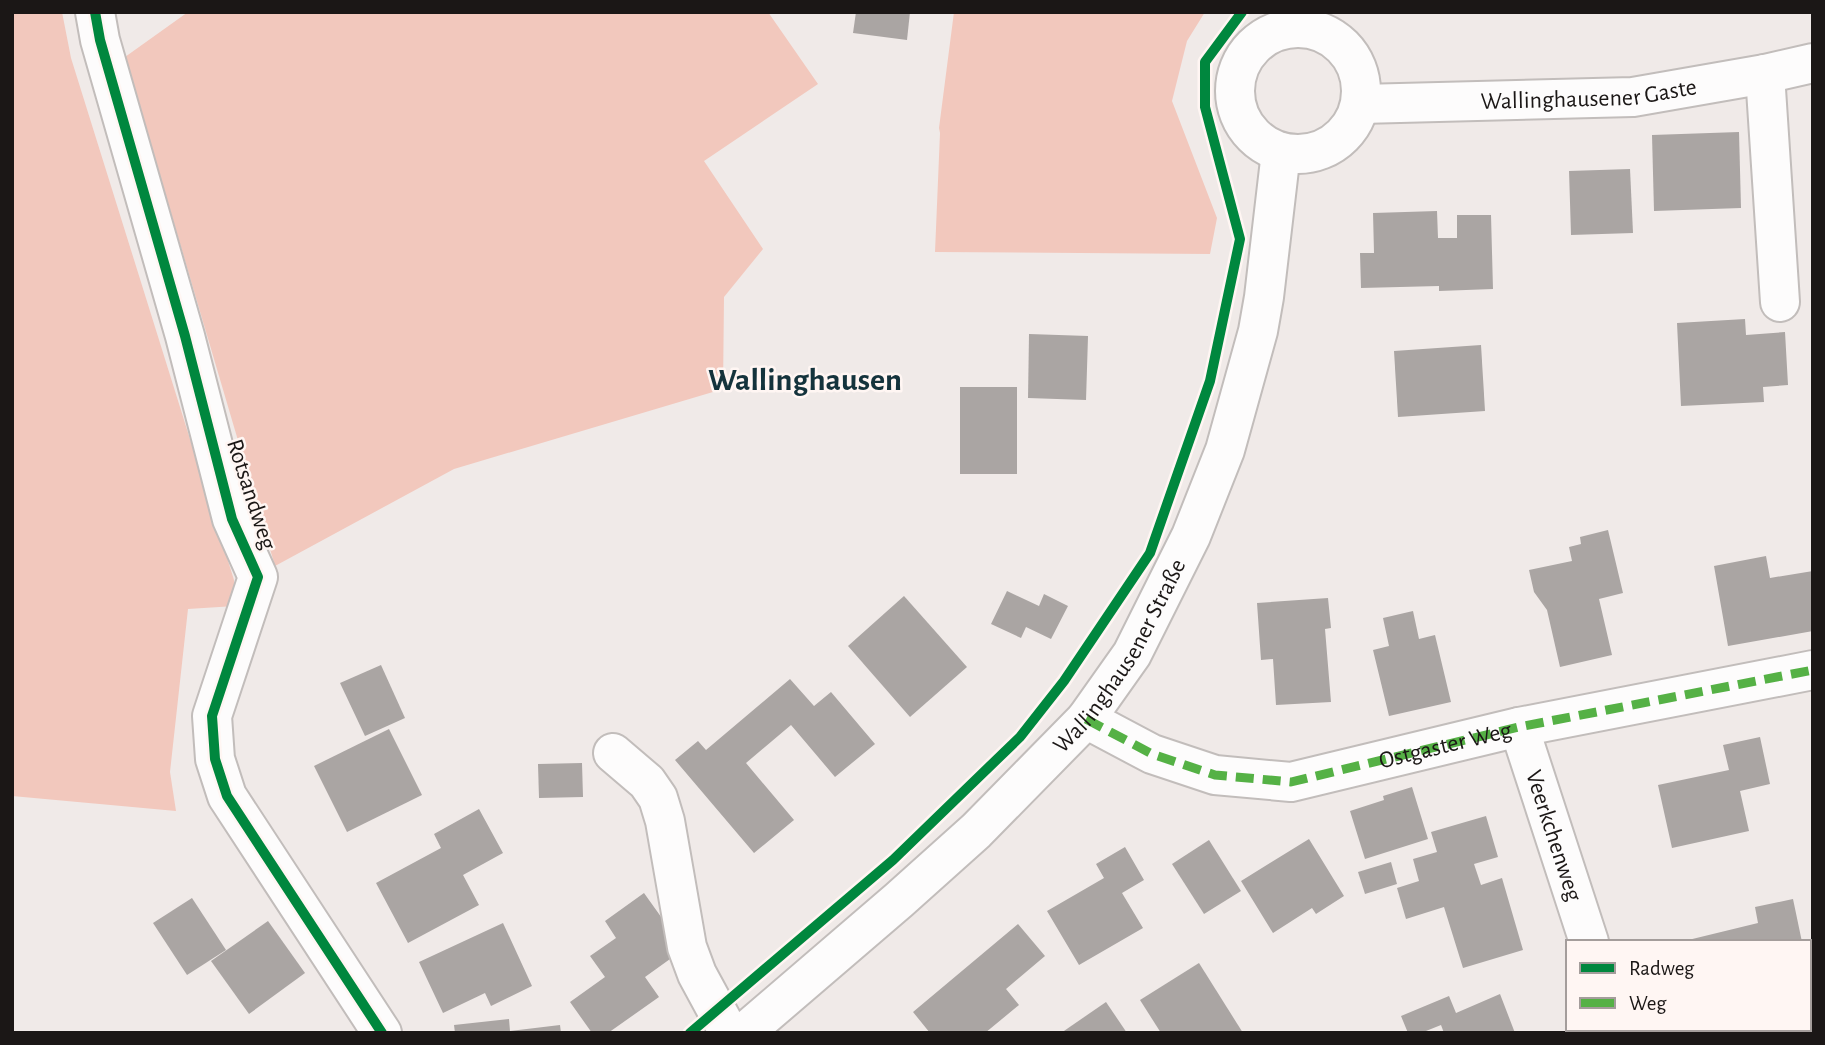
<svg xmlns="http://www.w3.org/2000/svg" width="1825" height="1045" viewBox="0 0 1825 1045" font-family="'Alegreya Sans',sans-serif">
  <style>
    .green { fill: #f2c8bd }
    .building { fill: #aaa5a3 }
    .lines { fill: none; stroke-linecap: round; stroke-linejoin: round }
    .minor-casing { stroke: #c2bdbb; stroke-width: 42 }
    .minor { stroke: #fdfcfc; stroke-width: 38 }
    .quiet { stroke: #55b145; stroke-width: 9; stroke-dasharray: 18 9; stroke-linecap: butt }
    .cycleway-casing { stroke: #fff6f3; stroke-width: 15 }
    .cycleway { stroke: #00873e; stroke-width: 10 }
    .labels { text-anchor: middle; stroke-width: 5; stroke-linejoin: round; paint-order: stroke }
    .street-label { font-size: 24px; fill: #1b1716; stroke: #fff6f3 }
    .district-label { font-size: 32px; font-weight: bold; fill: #14333c; stroke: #fff6f3 }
  </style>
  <rect width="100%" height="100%" fill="#f0eae8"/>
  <g class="green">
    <path d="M12 12H62L71 58 234 580 235 606 188 609 170 772 176 811 12 796Z"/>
    <path d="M188 12H768L818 84 704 161 763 249 724 297 723 389 454 469 275 566 125 57Z"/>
    <path d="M954 12H1205L1187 41 1172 101 1217 218 1210 254 935 252 940 133 939 128Z"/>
  </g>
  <g class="building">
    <path d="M856 12H910L907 40 853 33Z"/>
    <path d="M1739 132 1741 208 1654 211 1652 135Z"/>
    <path d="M1630 169 1633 233 1571 235 1569 171Z"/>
    <path d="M1437 211 1438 238H1457V215H1491L1493 289 1439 291V286L1361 288 1360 253H1374L1373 213Z"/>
    <path d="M1745 319 1746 335 1785 332 1788 385 1763 387 1764 402 1681 406 1677 323Z"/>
    <path d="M1029 334 1088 336 1086 400 1028 398Z"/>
    <path d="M1481 345 1485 411 1398 417 1394 351Z"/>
    <rect x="960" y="387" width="57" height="87"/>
    <path d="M1608 530 1623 593 1599 599 1612 655 1560 667 1547 610 1534 592 1529 570 1572 561 1569 547 1581 544 1580 537Z"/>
    <path d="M1766 556 1770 578 1813 571V631L1728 646 1714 566Z"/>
    <path d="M1007 591 1039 606 1044 594 1068 606 1051 639 1026 627 1021 638 991 624Z"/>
    <path d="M904 596 967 667 910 717 848 646Z"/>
    <path d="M1328 598 1331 628 1325 629 1331 702 1276 705 1273 659 1261 660 1257 603Z"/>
    <path d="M1413 611 1419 639 1435 635 1451 702 1389 716 1373 650 1389 646 1383 618Z"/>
    <path d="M381 665 405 718 365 736 340 683Z"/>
    <path d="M790 679 814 706 831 692 875 744 835 777 791 725 746 763 794 820 754 853 675 760 698 741 706 750Z"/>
    <path d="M389 729 422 795 347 832 314 766Z"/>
    <path d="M1760 737 1770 784 1740 791 1749 831 1672 848 1658 785 1729 770 1723 745Z"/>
    <path d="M582 763 583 797 539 798 538 764Z"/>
    <path d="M1412 787 1428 839 1365 859 1350 811 1384 800 1383 796Z"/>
    <path d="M479 809 503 853 463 875 479 905 408 943 376 883 441 848 434 834Z"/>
    <path d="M1486 816 1498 857 1474 864 1481 885 1502 878 1523 950 1463 968 1444 907 1406 919 1397 888 1419 881 1413 859 1437 852 1431 832Z"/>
    <path d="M1309 839 1344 896 1316 914 1312 908 1273 933 1241 881Z"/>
    <path d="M1209 840 1241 891 1204 914 1172 864Z"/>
    <path d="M1125 847 1144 880 1122 893 1143 928 1079 965 1047 911 1104 878 1096 864Z"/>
    <path d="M1391 862 1397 884 1365 894 1358 872Z"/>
    <path d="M644 893 684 949 645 977 659 997 608 1033H592L570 1002 605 977 590 956 616 938 605 921Z"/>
    <path d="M192 898 226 950 187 975 153 923Z"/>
    <path d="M1793 899 1802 942H1680L1758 923 1755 907Z"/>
    <path d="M268 921 305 973 249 1014 211 961Z"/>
    <path d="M503 923 532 986 491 1006 485 993 443 1013 419 962Z"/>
    <path d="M1018 924 1045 956 1006 989 1019 1005 985 1033H930L913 1012Z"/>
    <path d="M1199 963 1243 1033H1161L1140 1000Z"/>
    <path d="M1500 994 1515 1033H1444L1441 1025 1421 1033H1408L1401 1016 1449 996 1456 1013Z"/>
    <path d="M1106 1002 1127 1033H1061Z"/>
    <path d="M509 1019 510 1031 560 1025 561 1033H455L454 1025Z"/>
    <path d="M1739 1029H1808V1033H1728Z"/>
  </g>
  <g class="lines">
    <g class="minor-casing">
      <g id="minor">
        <path d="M95 12 100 40 185 336 232 519 258 577 212 716 215 759 227 796 382 1033"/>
        <circle cx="1298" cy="91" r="63"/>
        <path d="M1765 74 1780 302"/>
        <path id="s1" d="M1361 104 1633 97 1765 74 1813 63"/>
        <path id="s2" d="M1086 719 1152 754 1215 775 1291 782 1519 727 1813 670"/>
        <path id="s3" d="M1519 727 1589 942"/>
        <path d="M613 753 647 782 658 798 665 821 687 947 697 974 729 1033"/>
        <path d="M1618 1029 1619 1033"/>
        <path id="s4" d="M744 1033 899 900 976 831 1086 719 1132 654 1191 536 1225 450 1258 331 1264 297 1281 152"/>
      </g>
    </g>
    <use href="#minor" class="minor"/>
    <path class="quiet" d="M1086 719 1152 754 1215 775 1291 782 1519 727 1813 670"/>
    <g class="cycleway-casing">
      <g id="cycleway">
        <path d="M95 12 100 40 185 336 232 519 258 577 212 716 215 759 227 796 382 1033"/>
        <path d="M690 1033 893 860 1020 737 1064 681 1150 553 1210 381 1240 239 1205 107V62L1242 12"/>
      </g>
    </g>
    <use href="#cycleway" class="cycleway"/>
  </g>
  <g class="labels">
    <g class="street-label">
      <text dy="8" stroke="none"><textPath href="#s1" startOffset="228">Wallinghausener Gaste</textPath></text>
      <text transform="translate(252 494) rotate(72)" y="8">Rotsandweg</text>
      <text dy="8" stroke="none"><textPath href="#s4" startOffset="536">Wallinghausener Straße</textPath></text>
      <text dy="8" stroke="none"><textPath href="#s2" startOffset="376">Ostgaster Weg</textPath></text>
      <text dy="8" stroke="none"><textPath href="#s3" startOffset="114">Veerkchenweg</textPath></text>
    </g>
    <g class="district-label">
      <text x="805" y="390">Wallinghausen</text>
    </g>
  </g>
  <rect width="1825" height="1045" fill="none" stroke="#1b1716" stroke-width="28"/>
  <rect x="1566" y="940" width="245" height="91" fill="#fff6f3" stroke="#a49d9b" stroke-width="2"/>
  <rect x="1580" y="963" width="35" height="10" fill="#00873e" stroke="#a49d9b" stroke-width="2"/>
  <text x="1629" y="975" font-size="21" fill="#1b1716">Radweg</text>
  <rect x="1580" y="998" width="35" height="10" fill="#55b145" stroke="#a49d9b" stroke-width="2"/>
  <text x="1629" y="1010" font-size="21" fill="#1b1716">Weg</text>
</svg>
